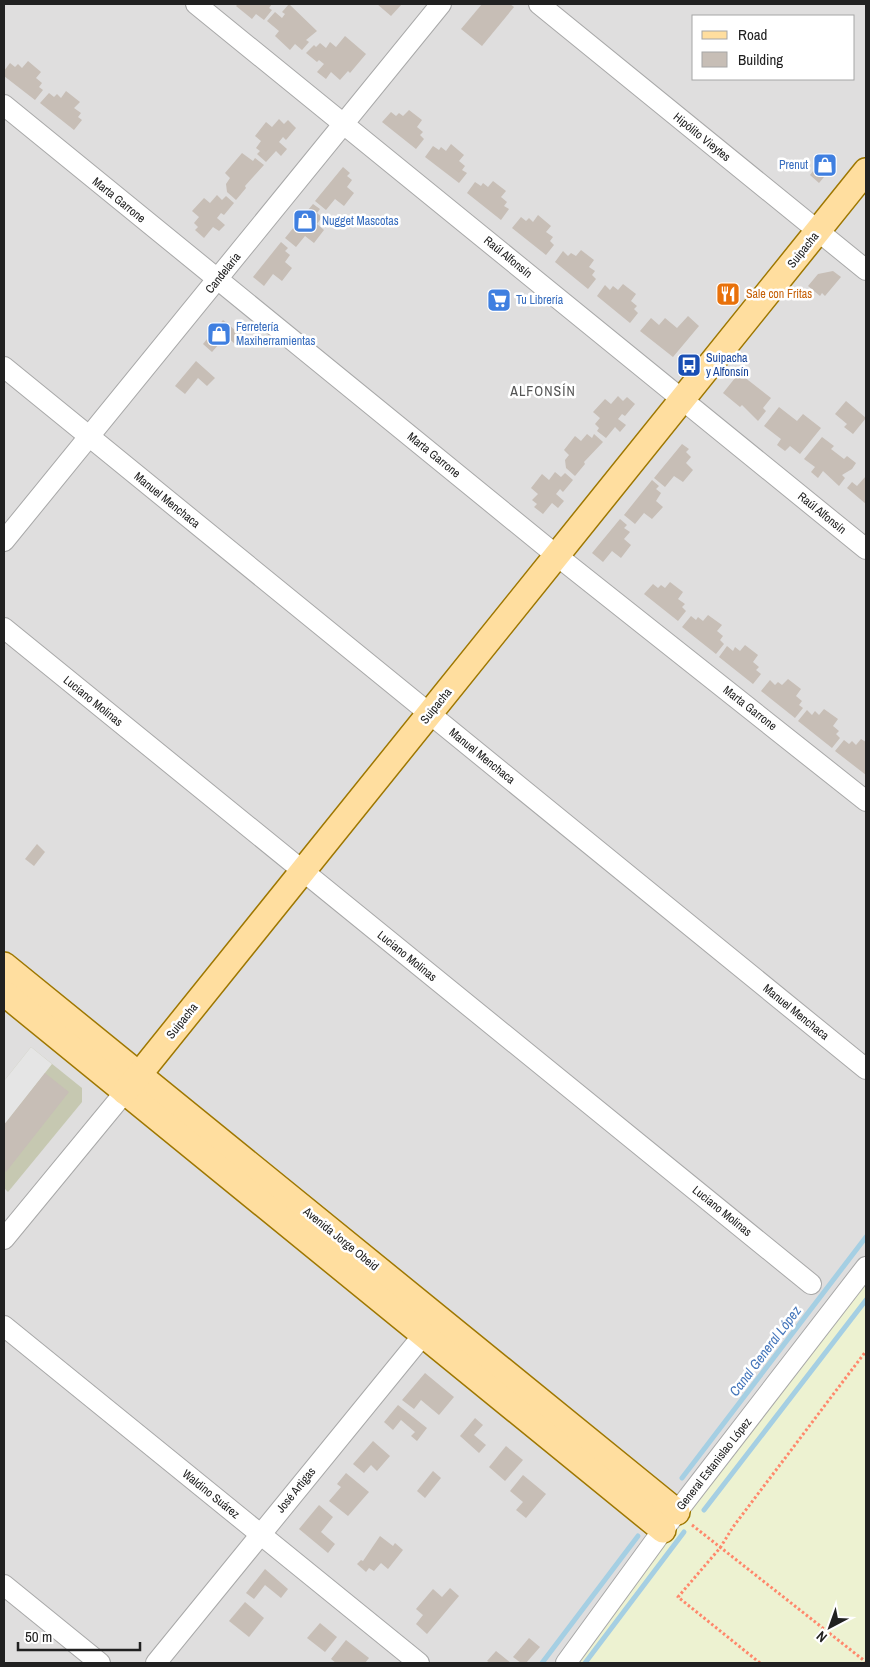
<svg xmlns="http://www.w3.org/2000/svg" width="870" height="1667" viewBox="0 0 870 1667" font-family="'Archivo Narrow',sans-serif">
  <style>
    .residential { fill: #dfdede; fill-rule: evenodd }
    .construction { fill: #c6c8b1 }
    .farmland { fill: #edf2d1 }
    .parking { fill: #e5e5e5 }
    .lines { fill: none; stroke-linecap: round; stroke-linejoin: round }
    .stream { stroke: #a5cfe3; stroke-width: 5 }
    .building { fill: #c7beb6 }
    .minor-casing { stroke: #a8a8a8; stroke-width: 22 }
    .major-casing { stroke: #9e7700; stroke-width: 28 }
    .path { stroke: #ff876b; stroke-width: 3; stroke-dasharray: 2.5 2.5; stroke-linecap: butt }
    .minor { stroke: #fff; stroke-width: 20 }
    .major { stroke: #ffde9f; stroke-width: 25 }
    .labels { text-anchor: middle; stroke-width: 5; stroke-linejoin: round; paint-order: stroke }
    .street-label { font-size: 12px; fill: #212121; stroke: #fff }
    .shop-label { font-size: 12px; fill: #366cbe; stroke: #fff; text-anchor: start }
    .food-label { font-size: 12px; fill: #c56008; stroke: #fff; text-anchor: start }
    .transit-label { font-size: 12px; fill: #164399; stroke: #fff; text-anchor: start }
    .neighbourhood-label { font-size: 14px; letter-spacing: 1px; fill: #545454; stroke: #fff }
    .water-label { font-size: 14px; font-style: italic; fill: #4475ba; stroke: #fff }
  </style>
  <rect width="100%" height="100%" fill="#f2efe7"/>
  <path class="residential" d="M4 4H866V1267L566 1663H4ZM694 16H854V79H694Z"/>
  <path class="construction" d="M31 1047 82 1088V1102L8 1192 4 1188V1081Z"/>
  <path class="farmland" d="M866 1267V1663H566Z"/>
  <path class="parking" d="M31 1047 52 1064 4 1125V1081Z"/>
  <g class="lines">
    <g class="stream">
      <path d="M682 1478 866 1237"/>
      <path d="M704 1510 866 1300"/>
      <path d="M542 1663 638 1536"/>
      <path d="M585 1663 684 1532"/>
    </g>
  </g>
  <g class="building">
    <path d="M238 4H272L269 8 272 10 264 20 256 14 252 19 236 6Z"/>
    <path d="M289 4 317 31 306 40 309 42 302 50 295 44 290 50 275 36 279 31 267 21 275 12 282 18 285 14 282 12Z"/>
    <path d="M377 4H402L391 16Z"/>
    <path d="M482 4H510L514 7 482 46 461 29Z"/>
    <path d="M345 36 366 54 350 73 348 71 340 80 331 72 326 79 317 72 324 64 319 60 317 62 306 53 314 45 316 47 320 43 326 48 330 42 336 47Z"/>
    <path d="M28 61 41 72 36 78 42 83 39 87 43 90 35 100 4 76V71L10 63 15 67 18 64 22 68Z"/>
    <path d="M66 91 80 102 74 108 81 113 78 117 82 120 74 130 40 103 49 93 54 97 57 94 61 98Z"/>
    <path d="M409 110 422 120 417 127 423 132 420 135 424 139 416 149 382 122 391 112 396 116 399 113 403 116Z"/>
    <path d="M279 119 284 124 288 120 296 128 286 140 283 137 279 142 287 149 281 156 276 151 266 162 257 154 260 151 256 148 261 141 255 136 266 122 272 127Z"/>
    <path d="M451 144 464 155 459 161 465 166 462 170 467 173 459 183 425 157 433 146 439 150 441 147 446 151Z"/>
    <path d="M242 153 253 161 255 158 264 165 245 186 246 188 236 200 227 192 226 184 230 178 225 173Z"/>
    <path d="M824 157 834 165 819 183 810 175Z"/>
    <path d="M343 167 350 173 347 176 352 180 347 187 354 193 344 206 335 199 326 210 315 201Z"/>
    <path d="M493 181 506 191 501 197 507 202 504 206 509 209 501 220 467 193 475 182 481 186 483 183 488 187Z"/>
    <path d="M217 195 222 200 226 196 234 203 224 215 221 213 217 218 225 225 219 231 213 227 204 238 195 230 198 227 194 223 199 217 192 211 204 198 210 203Z"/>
    <path d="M313 204 320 209 317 213 322 217 317 224 324 230 314 243 305 236 296 247 285 238Z"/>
    <path d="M538 215 551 226 546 232 553 237 550 241 554 245 546 255 512 228 521 217 526 221 529 218 533 222Z"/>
    <path d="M281 242 288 248 285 251 290 255 285 262 292 268 282 281 273 274 264 286 253 277Z"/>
    <path d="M581 250 594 260 589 267 595 271 592 275 596 279 588 289 555 262 563 251 568 256 571 253 576 256Z"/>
    <path d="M833 271 841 277 825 296 822 293 820 296 808 286 818 274Z"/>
    <path d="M623 284 636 294 631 301 637 306 634 309 638 313 630 323 597 296 605 285 610 290 613 286 618 290Z"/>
    <path d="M688 316 699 326 673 357 640 331 651 318 659 325 665 318 677 328Z"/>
    <path d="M223 320 242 336 235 344 226 336 212 352 203 344Z"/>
    <path d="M196 361 215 378 207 386 198 378 185 394 175 386Z"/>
    <path d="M739 373 771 398 763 408 766 411 758 421 742 405 740 407 723 393Z"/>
    <path d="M618 396 623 401 627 397 635 404 625 416 622 414 618 419 626 425 620 432 615 427 606 438 597 431 599 428 595 424 600 418 593 412 605 399 611 404Z"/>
    <path d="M846 401 866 418 853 434 844 427 847 424 835 414Z"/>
    <path d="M779 407 797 421 803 414 821 428 800 454 790 446 785 451 777 445 781 439 764 426Z"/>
    <path d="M587 434 592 438 594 434 603 442 584 462 585 464 575 476 566 468 565 460 569 455 564 450 575 436 581 441Z"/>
    <path d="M822 437 834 446 831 449 844 459 847 456 856 463 852 469 842 475 845 478 839 486 823 471 818 478 811 472 815 467 804 459Z"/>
    <path d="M682 444 689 449 686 452 691 457 686 463 693 470 683 482 674 476 665 487 654 478Z"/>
    <path d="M555 472 561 477 565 473 573 480 563 492 560 489 556 494 564 501 558 508 552 503 543 514 534 507 537 504 532 500 538 494 531 488 542 474 549 480Z"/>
    <path d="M866 476V504L847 488 852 482 857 486Z"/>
    <path d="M652 480 659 486 656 489 661 493 656 501 663 507 652 519 644 513 635 524 624 515Z"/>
    <path d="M620 519 627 525 624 528 630 532 624 539 631 545 621 558 612 551 603 562 592 553Z"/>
    <path d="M670 582 683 592 678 599 685 604 682 607 686 611 678 621 644 594 653 584 658 588 661 585 665 588Z"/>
    <path d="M708 615 722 625 717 631 723 636 720 640 724 644 716 654 682 627 691 616 696 620 698 617 703 621Z"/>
    <path d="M745 645 758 655 753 662 759 667 756 670 761 674 753 684 719 657 727 646 733 651 735 647 740 651Z"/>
    <path d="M788 679 801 689 796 696 802 701 799 705 803 708 795 718 761 691 770 680 775 685 778 682 782 685Z"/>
    <path d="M824 709 838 719 833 726 839 731 836 734 840 738 832 748 798 721 807 710 812 715 815 711 819 715Z"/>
    <path d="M861 739 866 742V775L835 751 844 740 849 744 852 741 856 745Z"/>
    <path d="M37 844 45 852 34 866 25 859Z"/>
    <path d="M45 1073 69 1092 6 1172 4 1170V1125Z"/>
    <path d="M425 1373 454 1397 439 1415 421 1400 414 1409 402 1400Z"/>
    <path d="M398 1405 427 1428 417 1441 411 1436 415 1432 401 1420 393 1430 384 1422Z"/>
    <path d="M475 1418 483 1425 474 1435 486 1445 479 1453 460 1436Z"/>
    <path d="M373 1441 390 1456 377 1471 371 1465 364 1473 353 1464Z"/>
    <path d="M506 1446 523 1460 505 1481 489 1467Z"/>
    <path d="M433 1471 441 1478 425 1498 417 1491Z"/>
    <path d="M346 1473 369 1492 348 1516 329 1501 341 1487 337 1484Z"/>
    <path d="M523 1475 546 1494 526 1518 516 1510 523 1502 510 1491Z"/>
    <path d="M319 1505 333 1517 321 1532 335 1544 328 1553 299 1529Z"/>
    <path d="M380 1536 393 1546 395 1543 403 1550 388 1569 381 1563 374 1571 369 1568 366 1572 357 1564 361 1560 363 1561Z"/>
    <path d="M265 1569 288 1589 281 1598 265 1585 254 1599 246 1593Z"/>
    <path d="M450 1588 459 1596 427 1634 416 1624 423 1615 416 1609 433 1589 442 1597Z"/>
    <path d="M245 1602 264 1618 249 1637 229 1621Z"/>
    <path d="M320 1623 337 1637 325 1652 307 1638Z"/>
    <path d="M529 1638 540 1647 526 1663H521L513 1657Z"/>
    <path d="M346 1640 369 1658 365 1663H336L331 1659Z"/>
    <path d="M496 1651 511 1663H490L487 1661Z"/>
  </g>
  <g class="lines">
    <g class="minor-casing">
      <g id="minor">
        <path d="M196 4 866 549"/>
        <path d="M539 4 866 270"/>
        <path d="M4 105 556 555 866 801"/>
        <path d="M4 367 866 1069"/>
        <path d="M4 541 441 4"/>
        <path d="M4 628 811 1284"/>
        <path d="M4 1239 125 1092"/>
        <path d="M4 1326 419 1663"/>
        <path d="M4 1585 100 1663"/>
        <path d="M156 1663 433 1323"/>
        <path d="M566 1663 663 1530 866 1267"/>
      </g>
    </g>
    <g class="major-casing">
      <g id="major">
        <path d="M4 965 677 1512"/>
        <path d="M4 993 663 1530"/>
        <path d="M125 1092 866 171"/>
      </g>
    </g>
    <g class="path">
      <path d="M692 1525 866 1662"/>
      <path d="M760 1663 678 1597 720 1548 733 1527 866 1351"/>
    </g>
    <use href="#minor" class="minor"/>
    <use href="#major" class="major"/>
  </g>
  <defs>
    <g id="shop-square" transform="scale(1.25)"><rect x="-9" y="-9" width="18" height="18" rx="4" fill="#3f7fe0" stroke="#fff"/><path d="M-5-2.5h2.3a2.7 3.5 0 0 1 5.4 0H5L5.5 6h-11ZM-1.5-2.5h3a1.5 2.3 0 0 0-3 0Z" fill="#fff"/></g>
    <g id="restaurant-square" transform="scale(1.25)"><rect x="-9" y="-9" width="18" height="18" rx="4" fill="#e8710a" stroke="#fff"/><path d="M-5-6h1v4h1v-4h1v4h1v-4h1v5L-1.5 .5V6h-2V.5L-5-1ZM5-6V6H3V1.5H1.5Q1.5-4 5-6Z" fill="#fff"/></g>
    <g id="supermarket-square" transform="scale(1.25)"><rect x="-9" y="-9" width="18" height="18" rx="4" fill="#3f7fe0" stroke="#fff"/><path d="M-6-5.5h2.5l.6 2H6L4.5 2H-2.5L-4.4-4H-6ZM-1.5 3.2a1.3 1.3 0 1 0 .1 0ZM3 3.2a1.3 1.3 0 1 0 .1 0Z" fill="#fff"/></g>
    <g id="bus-square" transform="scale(1.25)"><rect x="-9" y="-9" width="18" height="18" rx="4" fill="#1a4fb4" stroke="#fff"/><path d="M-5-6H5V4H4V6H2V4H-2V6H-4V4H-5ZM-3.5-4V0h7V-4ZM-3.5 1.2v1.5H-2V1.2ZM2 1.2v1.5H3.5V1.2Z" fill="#fff"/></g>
  </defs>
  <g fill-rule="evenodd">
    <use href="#shop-square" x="825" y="165"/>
    <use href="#shop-square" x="305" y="221"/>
    <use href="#restaurant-square" x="728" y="294"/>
    <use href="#supermarket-square" x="499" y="300"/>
    <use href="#shop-square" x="219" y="334"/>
    <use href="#bus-square" x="689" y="365"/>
  </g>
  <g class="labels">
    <g class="street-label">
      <text transform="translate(702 137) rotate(39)" y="4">Hipólito Vieytes</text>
      <text transform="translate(119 200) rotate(39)" y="4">Marta Garrone</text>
      <text transform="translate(803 250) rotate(-51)" y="4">Suipacha</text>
      <text transform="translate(508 257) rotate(39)" y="4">Raúl Alfonsín</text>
      <text transform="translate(223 273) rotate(-51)" y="4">Candelaria</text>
      <text transform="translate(434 455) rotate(39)" y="4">Marta Garrone</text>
      <text transform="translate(167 500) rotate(39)" y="4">Manuel Menchaca</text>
      <text transform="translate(822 513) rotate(39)" y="4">Raúl Alfonsín</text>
      <text transform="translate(93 701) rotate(39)" y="4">Luciano Molinas</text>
      <text transform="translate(436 706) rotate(-51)" y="4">Suipacha</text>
      <text transform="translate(750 708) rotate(38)" y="4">Marta Garrone</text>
      <text transform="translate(482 756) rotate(39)" y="4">Manuel Menchaca</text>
      <text transform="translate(407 956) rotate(39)" y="4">Luciano Molinas</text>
      <text transform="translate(796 1012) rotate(39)" y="4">Manuel Menchaca</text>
      <text transform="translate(182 1021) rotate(-51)" y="4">Suipacha</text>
      <text transform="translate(722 1211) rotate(39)" y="4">Luciano Molinas</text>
      <text transform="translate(341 1239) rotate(39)" y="4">Avenida Jorge Obeid</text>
      <text transform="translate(714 1464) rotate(-52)" y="4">General Estanislao López</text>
      <text transform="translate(296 1490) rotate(-51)" y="4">José Artigas</text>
      <text transform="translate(211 1494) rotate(39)" y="4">Waldino Suárez</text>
    </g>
    <g class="shop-label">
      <text x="808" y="169" text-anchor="end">Prenut</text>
      <text x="322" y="225">Nugget Mascotas</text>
      <text x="516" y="304">Tu Librería</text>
      <text x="236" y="331">Ferretería<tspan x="236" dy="14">Maxiherramientas</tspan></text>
    </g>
    <g class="food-label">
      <text x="746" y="298">Sale con Fritas</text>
    </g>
    <g class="transit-label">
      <text x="706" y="362">Suipacha<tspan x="706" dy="14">y Alfonsín</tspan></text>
    </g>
    <g class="neighbourhood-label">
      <text x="543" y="396">ALFONSÍN</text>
    </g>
    <g class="water-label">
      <text transform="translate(765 1351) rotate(-53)" y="5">Canal General López</text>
    </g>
  </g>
  <rect width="870" height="1667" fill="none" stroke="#212121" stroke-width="10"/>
  <rect x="692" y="15" width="162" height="65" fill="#ffffff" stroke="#a6a6a6"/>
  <rect x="702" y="31" width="25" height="8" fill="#ffde9f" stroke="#a6a6a6"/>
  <text x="738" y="40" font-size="15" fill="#212121">Road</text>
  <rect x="702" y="52" width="25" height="15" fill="#c7beb6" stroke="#a6a6a6"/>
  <text x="738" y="65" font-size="15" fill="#212121">Building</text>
  <g transform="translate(830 1627) rotate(221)" stroke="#ffffff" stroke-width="4" paint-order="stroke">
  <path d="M0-4L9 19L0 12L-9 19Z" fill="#212121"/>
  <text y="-8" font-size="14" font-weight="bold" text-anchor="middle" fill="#212121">N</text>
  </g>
  <path d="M18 1642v8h122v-8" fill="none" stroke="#212121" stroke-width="2.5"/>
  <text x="25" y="1642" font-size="15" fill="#212121" stroke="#ffffff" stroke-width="4" paint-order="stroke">50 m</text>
</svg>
